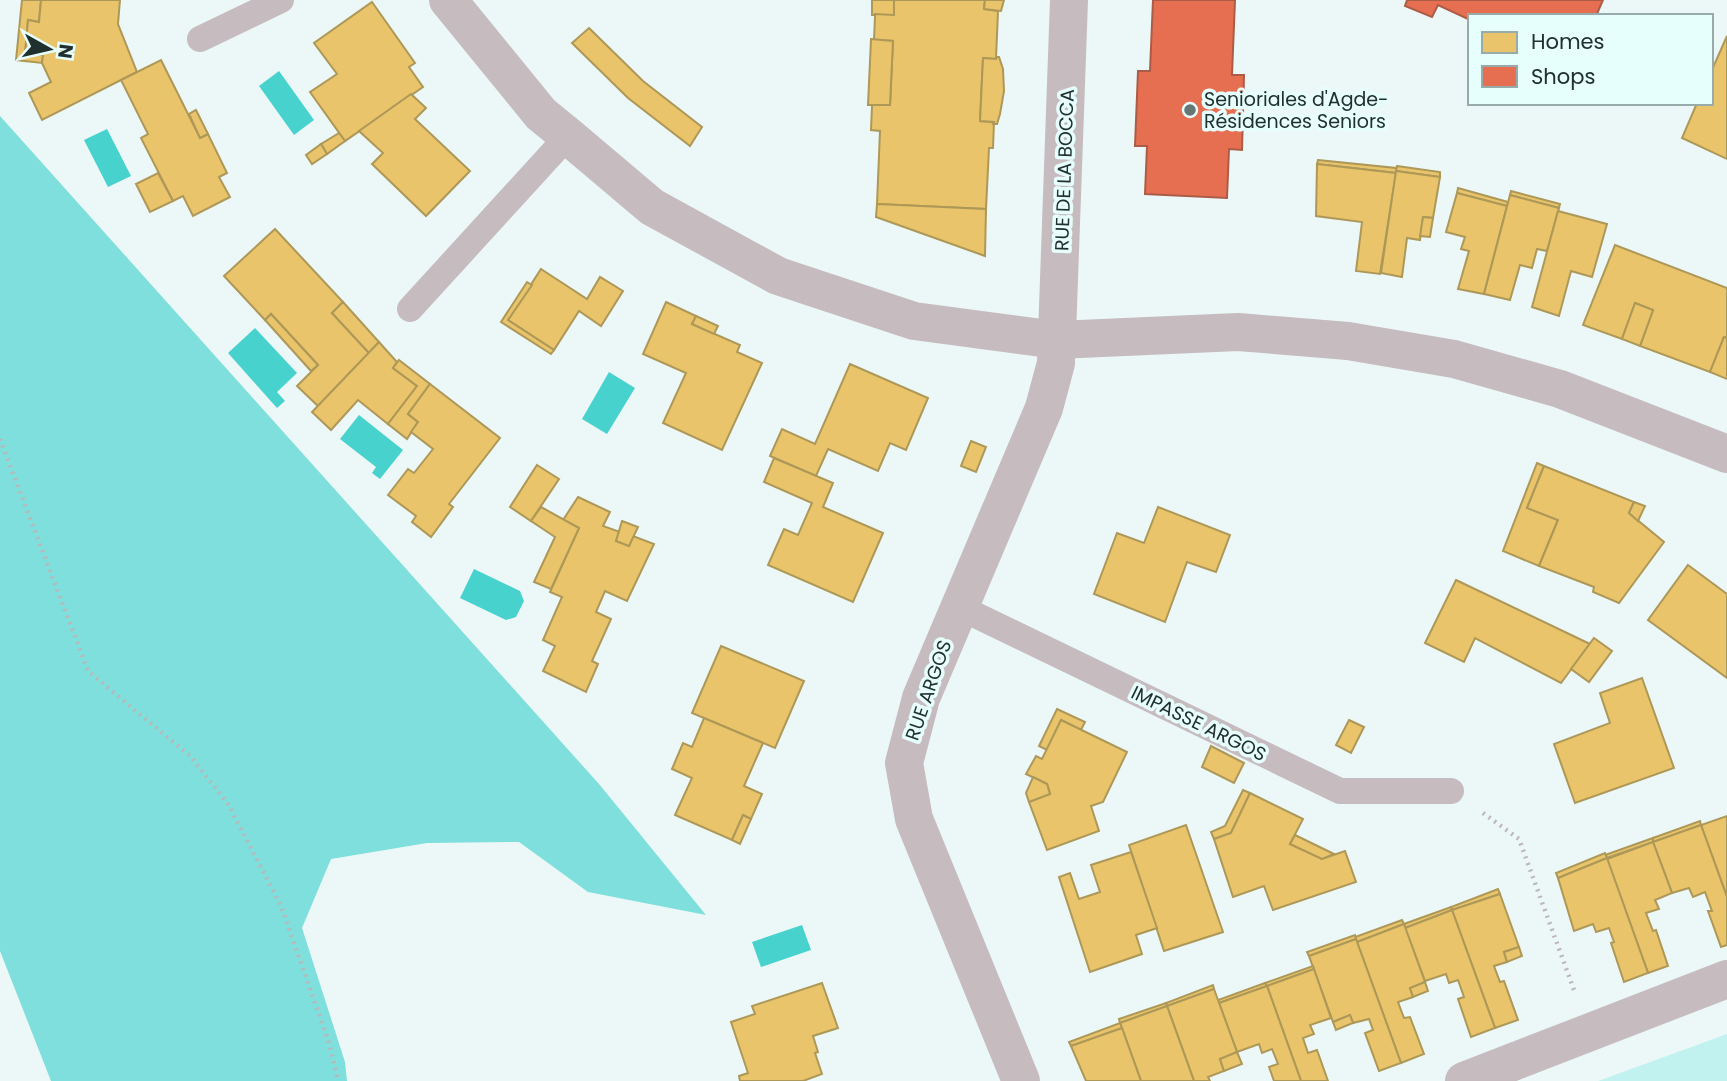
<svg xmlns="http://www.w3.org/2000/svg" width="1727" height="1081" viewBox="0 0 1727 1081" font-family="Poppins,sans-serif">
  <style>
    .green { fill: #c2f2ef }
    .forest { fill: #7edfdc }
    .water { fill: #47d2ce }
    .homes { fill: #e9c46a; stroke: #ad9858; stroke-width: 2 }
    .shops { fill: #e76f51; stroke: #ab5c47; stroke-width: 2 }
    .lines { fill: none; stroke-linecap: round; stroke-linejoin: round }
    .path { stroke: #bbb7b9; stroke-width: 4.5; stroke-dasharray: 2 5; stroke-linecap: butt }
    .lane { stroke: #c6bbbe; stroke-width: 26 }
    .street { stroke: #c6bbbe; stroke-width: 38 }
    .poi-dot { fill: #677675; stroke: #e6fefc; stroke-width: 2.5 }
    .labels { text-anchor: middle; stroke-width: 7; stroke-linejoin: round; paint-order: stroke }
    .poi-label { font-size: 19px; fill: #20302f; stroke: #e6fefc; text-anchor: start }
    .street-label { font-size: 19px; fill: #20302f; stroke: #e6fefc }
  </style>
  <rect width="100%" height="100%" fill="#ecf8f7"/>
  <path class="green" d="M1727 1034V1081H1598Z"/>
  <path class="forest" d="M0 116 599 784 706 915 588 892 519 842 427 843 331 859 302 928 345 1062 347 1081H51L0 951Z"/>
  <g class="water">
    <path d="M279 71 314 120 294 135 259 86Z"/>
    <path d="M107 129 131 176 108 187 84 140Z"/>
    <path d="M255 328 297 373 277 392 285 401 277 408 228 353Z"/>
    <path d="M609 372 635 388 607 434 582 419Z"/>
    <path d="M359 415 403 450 380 479 372 473 376 467 340 439Z"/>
    <path d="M474 569 520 591 524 601 516 617 506 620 460 598Z"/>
    <path d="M802 925 811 950 761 967 752 942Z"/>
  </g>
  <g class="homes">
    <path d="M22 0H41L39 22 28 20 25 54 43 55 42 63 16 60Z"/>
    <path d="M41 0H120L118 24 137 72 42 120 29 93 51 82 42 63 43 55 25 54 28 20 39 22Z"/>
    <rect x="872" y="0" width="22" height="15"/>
    <path d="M894 0H985L984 9 998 11 996 59 983 58 980 121 994 122 993 148H989L986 209 877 204 880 131 871 130 872 106V104L890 105 893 41 874 40 875 16V14L894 15Z"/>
    <path d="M985 0H1004L1001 11 984 9Z"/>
    <path d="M372 2 415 63 409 67 423 87 345 141 310 92 337 74 314 43Z"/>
    <path d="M589 28 643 81 702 127 690 146 628 98 572 43Z"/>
    <path d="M1727 36V159L1682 138 1697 103H1711V72Z"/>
    <path d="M871 39 893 41 890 105H868Z"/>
    <path d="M996 57H999L1003 69 1004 91 1000 114 997 124H993L994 122 980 121 983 58 996 59Z"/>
    <path d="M161 60 200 138 208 134 227 173 219 177 230 197 193 216 183 196 173 201 141 138 148 134 121 80Z"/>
    <path d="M411 94 426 108 415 119 470 171 426 216 372 164 383 153 359 131Z"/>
    <path d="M196 110 208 134 200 138 189 114Z"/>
    <path d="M339 133 345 141 327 154 321 144Z"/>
    <path d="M321 144 327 154 312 164 306 155Z"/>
    <path d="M1318 160 1396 168V173L1317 164Z"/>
    <path d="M1317 164 1396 173 1380 274 1356 271 1362 222 1316 216Z"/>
    <path d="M1397 166 1440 172V177L1396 171Z"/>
    <path d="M1396 171 1440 177 1433 218 1423 217 1420 240 1407 238 1402 277 1381 273Z"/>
    <path d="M158 173 173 201 150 212 136 184Z"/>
    <path d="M1458 188 1508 202 1507 206 1457 193Z"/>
    <path d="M1511 191 1560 204 1559 208 1510 195Z"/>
    <path d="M1457 193 1507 206 1484 294 1458 289 1469 251 1461 249 1465 237 1446 232Z"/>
    <path d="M1510 195 1559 208 1547 251 1537 249 1532 268 1520 265 1510 300 1484 294Z"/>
    <path d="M877 204 986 209 985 256 876 217Z"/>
    <path d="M1558 211 1607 224 1592 277 1571 271 1559 316 1532 307Z"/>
    <path d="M1423 217 1433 218 1430 237 1420 236Z"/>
    <path d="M275 229 343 302 332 313 369 353 318 406 297 386 318 365 271 314 265 320 224 276Z"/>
    <path d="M1615 245 1727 288V338L1724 337 1710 372 1640 346 1653 310 1635 303 1622 339 1583 325Z"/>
    <path d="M541 269 587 299 600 277 623 291 601 326 579 311 554 350 508 320Z"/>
    <path d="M527 282 532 285 508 320 554 350 551 354 501 322Z"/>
    <path d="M343 302 379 342 369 353 332 313Z"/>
    <path d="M666 302 696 316 692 324 740 345 737 352 762 363 722 450 663 423 686 373 643 354Z"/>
    <path d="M1635 303 1653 310 1640 346 1622 339Z"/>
    <path d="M271 314 318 365 311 371 265 320Z"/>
    <path d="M696 316 718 326 714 334 692 324Z"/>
    <path d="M1724 337 1727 338V379L1710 372Z"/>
    <path d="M379 342 397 362 393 368 417 386 388 424 358 400 331 430 312 412Z"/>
    <path d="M399 360 430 384 408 414 418 422 407 439 388 424 417 386 393 368Z"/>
    <path d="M850 364 928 398 906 450 890 443 878 471 828 449 816 476 770 456 782 429 815 444Z"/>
    <path d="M430 384 500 438 449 504 453 507 431 537 412 522 416 516 388 495 408 469 414 473 433 449 411 432 418 422 408 414Z"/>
    <path d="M971 441 986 447 976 472 961 466Z"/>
    <path d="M774 458 833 483 823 507 883 533 853 602 768 565 784 529 798 535 812 503 764 482Z"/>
    <path d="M1537 463 1544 466 1527 508 1558 520 1539 566 1503 551Z"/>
    <path d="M537 465 559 479 531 521 510 507Z"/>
    <path d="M1544 466 1634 502 1629 513 1664 542 1619 603 1593 592 1594 587 1539 566 1558 520 1527 508Z"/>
    <path d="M578 497 610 512 603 526 620 532 616 541 629 546 633 536 654 544 627 601 605 591 596 612 611 619 592 661 598 664 586 692 543 671 555 646 543 640 562 597 550 592 579 528 563 520Z"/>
    <path d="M1634 502 1645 506 1638 521 1629 513Z"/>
    <path d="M541 507 579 528 551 589 534 582 555 537 531 521Z"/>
    <path d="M1158 507 1230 535 1216 572 1187 562 1165 622 1094 594 1117 533 1144 543Z"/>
    <path d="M622 521 638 527 629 546 616 541Z"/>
    <path d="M1688 565 1727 594V678L1648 620Z"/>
    <path d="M1456 580 1590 644 1561 683 1475 638 1464 662 1425 643Z"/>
    <path d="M1594 638 1612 651 1589 682 1571 669Z"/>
    <path d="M721 646 804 681 775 748 692 713Z"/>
    <path d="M1642 678 1674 768 1575 803 1554 744 1610 723 1600 693Z"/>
    <path d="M1057 709 1085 722 1081 730 1061 720 1047 750 1039 746Z"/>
    <path d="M704 718 763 743 744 786 762 794 751 819 743 815 732 840 675 815 692 778 672 769 683 743 692 747Z"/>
    <path d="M1061 720 1127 752 1103 802 1091 806 1099 831 1047 850 1029 802 1050 794 1047 784 1026 774 1036 756 1042 759Z"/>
    <path d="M1349 720 1364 727 1351 753 1336 745Z"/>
    <path d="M1211 746 1244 763 1234 783 1202 767Z"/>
    <path d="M1033 777 1047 784 1050 794 1029 802 1026 793Z"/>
    <path d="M1243 790 1250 793 1231 833 1214 839 1211 832 1225 826Z"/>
    <path d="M1250 793 1303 819 1290 844 1322 859 1345 851 1356 882 1273 910 1264 886 1233 897 1214 839 1231 833Z"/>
    <path d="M743 815 751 819 740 844 732 840Z"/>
    <path d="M1727 816V897L1701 825Z"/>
    <path d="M1700 821 1701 825 1653 842V838Z"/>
    <path d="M1186 825 1223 932 1164 951 1129 845Z"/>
    <path d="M1701 825 1727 897V945L1721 947 1708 911H1712L1705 892 1693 897 1689 888 1672 893 1653 842Z"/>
    <path d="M1295 835 1334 854 1322 859 1290 844Z"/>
    <path d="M1653 838V842L1607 858 1605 855Z"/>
    <path d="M1653 842 1672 893 1655 900 1659 909 1646 913 1653 931 1656 930 1668 966 1648 973 1607 859Z"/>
    <path d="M1131 852 1157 928 1136 935 1142 954 1090 972 1059 877 1070 873 1079 899 1100 892 1091 865Z"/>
    <path d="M1605 853 1607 858 1558 878 1556 873Z"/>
    <path d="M1607 858 1648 973 1624 982 1611 943 1614 942 1609 928 1596 932 1593 924 1574 931 1558 878Z"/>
    <path d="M1498 889 1500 894 1452 910 1451 907Z"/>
    <path d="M1500 894 1519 947 1504 952 1507 962 1494 966 1500 982 1504 981 1518 1020 1495 1028 1452 910Z"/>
    <path d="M1451 907 1452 910 1405 928 1404 924Z"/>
    <path d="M1452 910 1495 1028 1471 1037 1458 999 1464 997 1458 980 1449 983 1446 974 1425 981 1405 928Z"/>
    <path d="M1402 920 1404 924 1357 942 1355 937Z"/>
    <path d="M1404 924 1425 982 1410 988 1413 997 1398 1002 1404 1018 1410 1017 1424 1054 1401 1063 1357 942Z"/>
    <path d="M1355 935 1356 939 1309 956 1307 952Z"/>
    <path d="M1356 939 1401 1063 1379 1071 1365 1033 1373 1030 1369 1019 1353 1023 1350 1015 1333 1022 1309 956Z"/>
    <path d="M1519 947 1522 956 1507 962 1504 952Z"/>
    <path d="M1313 966 1314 969 1267 986 1265 983Z"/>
    <path d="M1314 969 1331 1018 1310 1025 1314 1034 1303 1038 1308 1053 1317 1050 1328 1081H1301L1267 986Z"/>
    <path d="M1425 982 1428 991 1413 997 1410 988Z"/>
    <path d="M822 983 838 1028 813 1036 818 1052 815 1053 822 1074 803 1081H740L739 1076 748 1073 731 1022 755 1014 752 1006Z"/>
    <path d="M1265 983 1267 986 1219 1003 1218 1000Z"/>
    <path d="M1213 985 1214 989 1167 1006 1166 1003Z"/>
    <path d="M1267 986 1301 1081H1274L1269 1067 1278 1064 1272 1049 1262 1053 1259 1044 1237 1052 1219 1003Z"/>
    <path d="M1214 989 1237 1052 1220 1059 1224 1071 1208 1077 1210 1081H1194L1167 1006Z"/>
    <path d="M1166 1003 1167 1006 1120 1023 1119 1019Z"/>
    <path d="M1167 1006 1194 1081H1141L1120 1023Z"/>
    <path d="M1350 1015 1353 1023 1336 1030 1333 1022Z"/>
    <path d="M1120 1023 1122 1028 1071 1046 1069 1042Z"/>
    <path d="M1122 1028 1141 1081H1086L1071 1046Z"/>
    <path d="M1237 1052 1242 1064 1224 1071 1220 1059Z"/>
  </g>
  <g class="shops">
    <path d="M1153 0H1235L1232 75H1244L1242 150 1229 149 1227 198 1145 194 1147 146H1135L1138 71H1150Z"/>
    <path d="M1407 0H1603L1596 16H1470V20L1438 5 1432 17 1405 6Z"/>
  </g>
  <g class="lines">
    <g class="path">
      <path d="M0 439 88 671 191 757 228 804 281 906 329 1043 338 1081"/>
      <path d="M1483 813 1519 839 1574 990"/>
    </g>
    <g class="lane">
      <path d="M200 39 281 0"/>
      <path d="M410 309 568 136"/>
      <path d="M959 607 1340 791H1451"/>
    </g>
    <g class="street">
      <path d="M448 0 541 114 568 136 652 207 778 276 914 321 1057 340 1238 332 1348 341 1454 359 1560 389 1727 454"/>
      <path d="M1021 1081 914 819 904 763 921 698 1044 408 1056 363 1069 0"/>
      <path d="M1464 1081 1727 979"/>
    </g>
  </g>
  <circle class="poi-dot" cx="1190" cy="110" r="7"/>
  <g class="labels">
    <g class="poi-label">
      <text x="1204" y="106">Senioriales d'Agde-<tspan x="1204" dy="22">Résidences Seniors</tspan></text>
    </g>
    <g class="street-label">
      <text transform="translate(1064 170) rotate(-88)" y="7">RUE DE LA BOCCA</text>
      <text transform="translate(928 690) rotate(-71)" y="7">RUE ARGOS</text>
      <text transform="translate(1199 723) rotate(26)" y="7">IMPASSE ARGOS</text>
    </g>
  </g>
  <rect x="1468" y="14" width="245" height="91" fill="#e6fefc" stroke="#97acaa" stroke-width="2"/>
  <rect x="1482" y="32" width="35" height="21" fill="#e9c46a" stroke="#97acaa" stroke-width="2"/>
  <text x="1531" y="49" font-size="21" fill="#20302f">Homes</text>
  <rect x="1482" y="66" width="35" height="21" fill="#e76f51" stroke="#97acaa" stroke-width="2"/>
  <text x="1531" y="84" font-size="21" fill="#20302f">Shops</text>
  <g transform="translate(49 49) rotate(98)" stroke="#e6fefc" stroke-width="5" paint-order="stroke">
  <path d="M0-5L12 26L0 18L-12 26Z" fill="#20302f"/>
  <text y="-10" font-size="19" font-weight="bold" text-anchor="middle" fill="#20302f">N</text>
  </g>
</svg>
